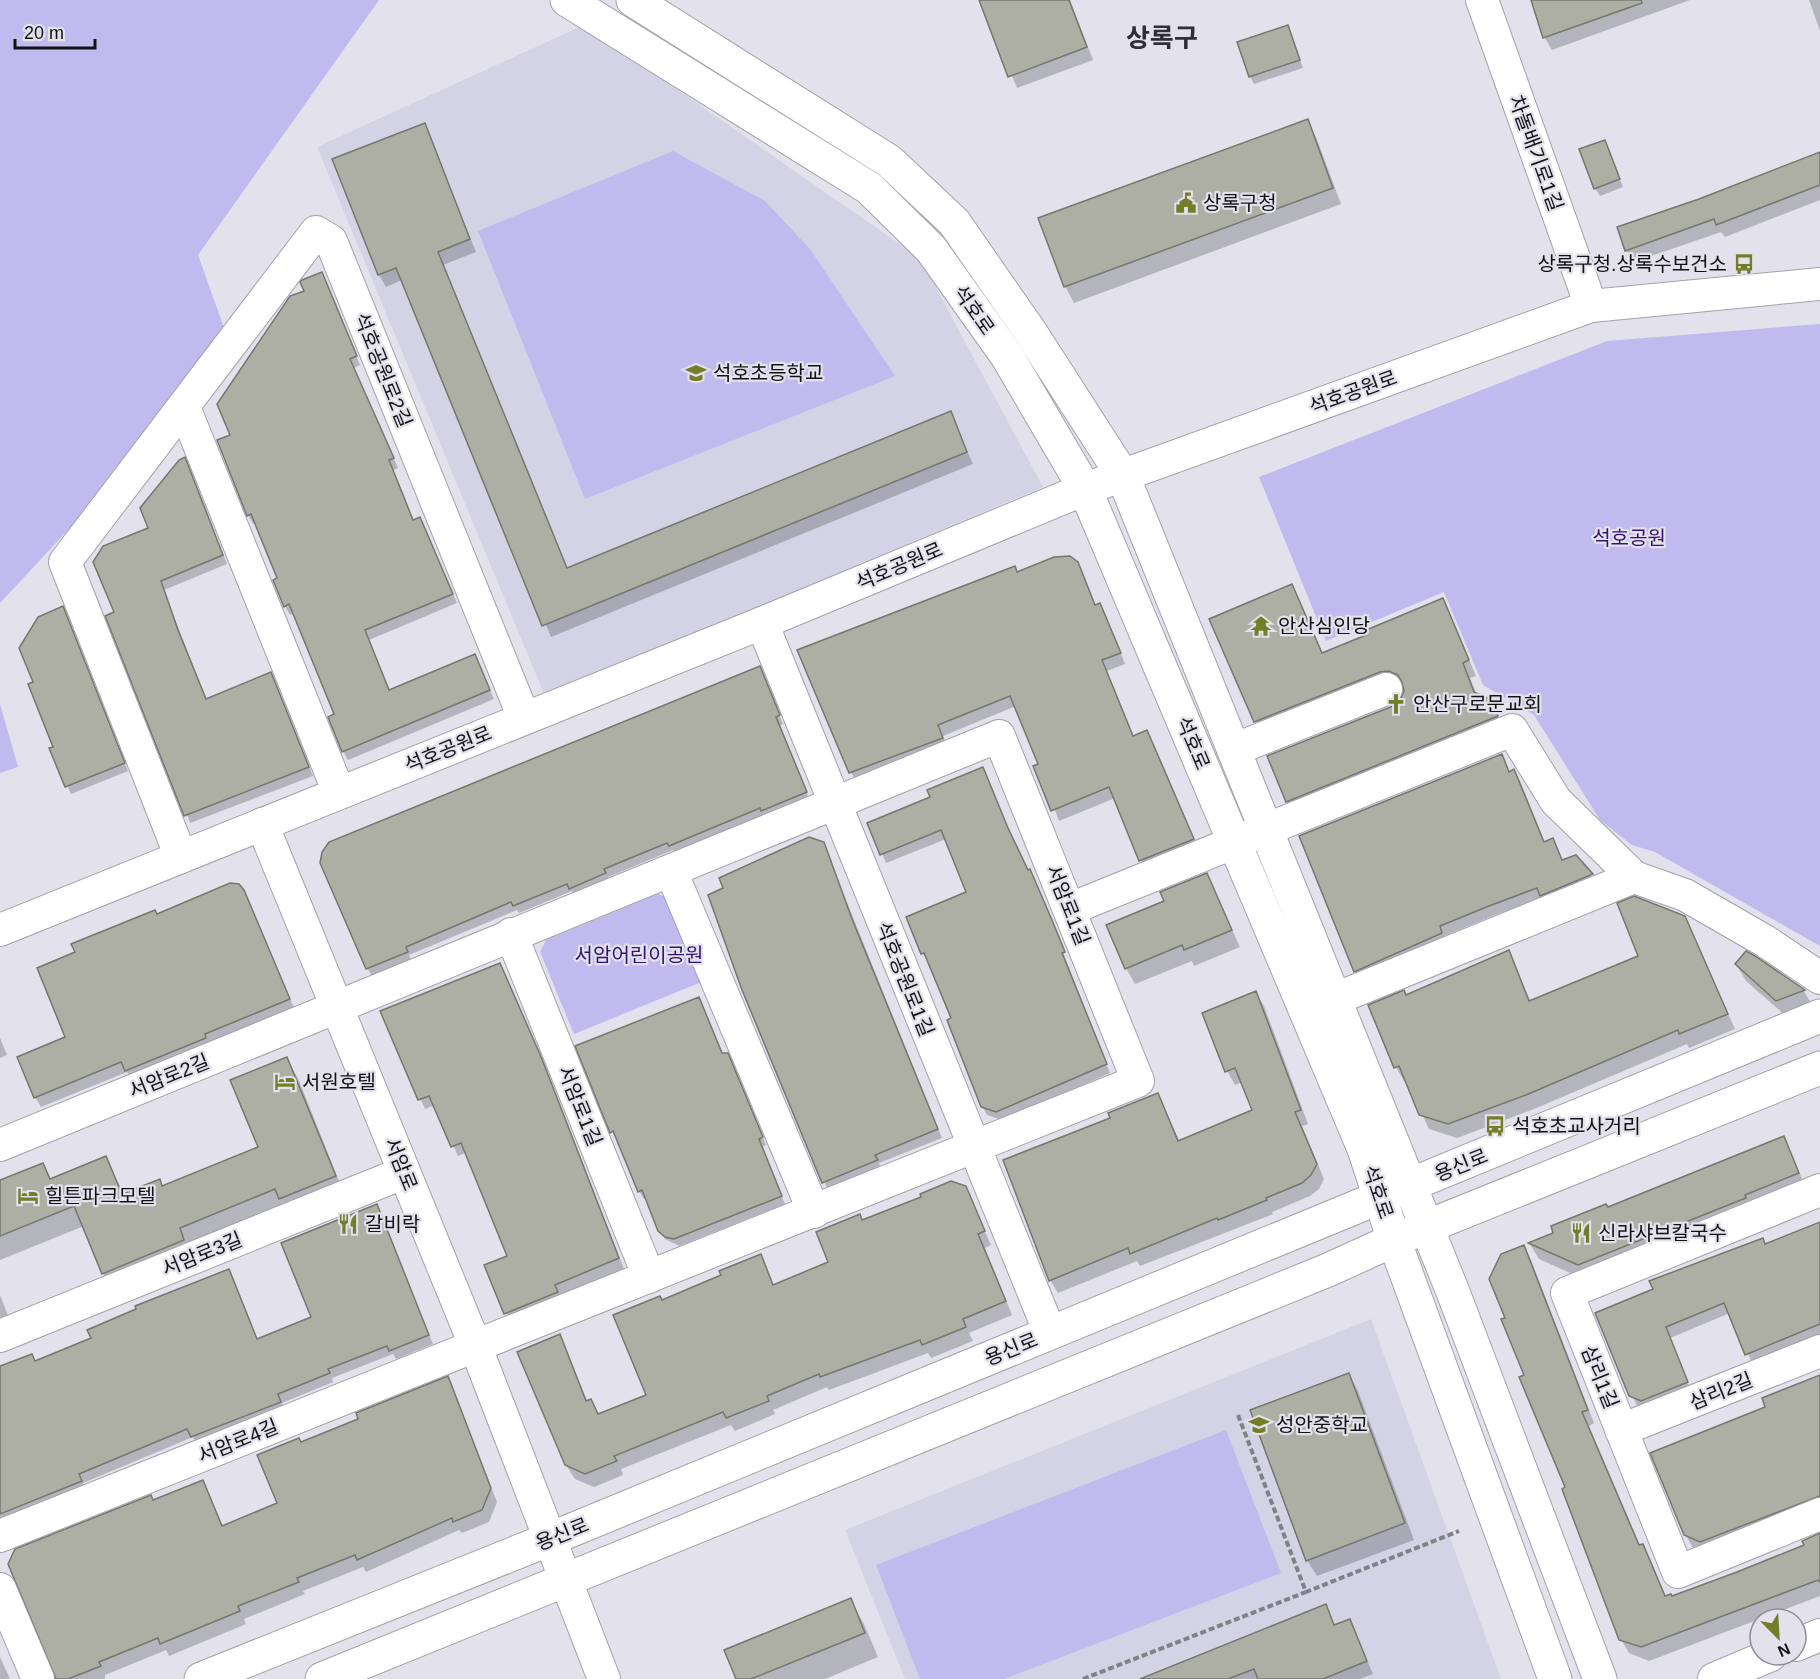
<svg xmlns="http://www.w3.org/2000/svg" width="1820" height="1679" viewBox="0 0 1820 1679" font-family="Arial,'Noto Sans KR',sans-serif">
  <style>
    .built { fill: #d4d3e5 }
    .green { fill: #c0baef }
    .shadow { fill: #0003 }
    .building { fill: #adafa4; stroke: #75776d; stroke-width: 1.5 }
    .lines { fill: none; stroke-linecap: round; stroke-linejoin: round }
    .minor-casing { stroke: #a2a1ac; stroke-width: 34 }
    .major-casing { stroke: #a2a1ac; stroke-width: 35 }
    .path { stroke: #808087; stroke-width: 4; stroke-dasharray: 6 3; stroke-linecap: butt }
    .minor { stroke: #fff; stroke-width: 32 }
    .major { stroke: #fff; stroke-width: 33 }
    .labels { text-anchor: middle; stroke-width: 4.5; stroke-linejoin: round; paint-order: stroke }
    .street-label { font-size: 20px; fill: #121215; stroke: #e2e1ec }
    .poi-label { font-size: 20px; fill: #121215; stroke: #e2e1ec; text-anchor: start }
    .park-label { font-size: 20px; fill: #331371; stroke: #e2e1ec }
    .district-label { font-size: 26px; font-weight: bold; fill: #302f37; stroke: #e2e1ec }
  </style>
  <rect width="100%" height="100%" fill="#e2e1ec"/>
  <g class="built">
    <path d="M584 25 920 258 1043 487 545 696 317 147Z"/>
    <path d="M1371 1319 1501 1679H905L845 1530Z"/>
  </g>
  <g class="green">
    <path d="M0 0H379L198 255 233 353 0 603Z"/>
    <path d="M673 151 765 201 810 249 895 376 585 499 478 231Z"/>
    <path d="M1820 324V946L1655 852 1632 845 1600 820 1534 715 1483 685 1444 592 1326 641 1259 477 1607 341Z"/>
    <path d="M0 704 18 767 0 773Z"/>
    <path d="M658 894 670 899 704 981 574 1034 540 952 546 940Z"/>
    <path d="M1226 1430 1281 1573 1004 1679H920L876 1565Z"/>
  </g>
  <g class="shadow">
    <path d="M981 0H1070L1093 60 1017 88Z"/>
    <path d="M1532 0H1690L1552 50 1545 38Z"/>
    <path d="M1809 0H1820V31Z"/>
    <path d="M1288 27 1303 68 1254 84 1250 76Z"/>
    <path d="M1307 121 1316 137 1341 204 1074 303 1065 286Z"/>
    <path d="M424 125 476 252 443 265 568 570 950 413 973 464 551 637 402 280 386 287 379 275 334 160Z"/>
    <path d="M1605 142 1623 187 1600 196 1595 188Z"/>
    <path d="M1820 154V200L1725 237 1721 232 1634 262 1626 250 1699 201Z"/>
    <path d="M321 274 360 365 354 368 398 468 393 470 414 521 424 528 457 603 369 640 390 691 475 656 494 699 348 760 343 751 336 715 294 613 290 615 285 606 279 579 257 522 253 524 248 515 231 436 306 291Z"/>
    <path d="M189 467 227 564 164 590 183 640 207 700 271 674 313 776 190 823 116 613 150 529Z"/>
    <path d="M1018 574 1083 575 1096 606 1100 605 1106 616 1125 664 1107 671 1134 737 1152 743 1199 850 1146 871 1115 798 1059 821 1016 706 943 736 948 749 857 783 851 772Z"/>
    <path d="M1291 585 1323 654 1443 600 1476 676 1470 678 1477 695 1491 701 1505 731 1295 817 1287 802 1401 702 1405 689 1399 686 1264 736 1211 620Z"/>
    <path d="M67 616 128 771 71 794 51 749 55 747 35 683Z"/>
    <path d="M764 676 783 724 779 726 810 801 675 853 673 850 608 877 609 882 575 896 572 891 519 913 517 910 409 955 411 960 372 976 367 968Z"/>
    <path d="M1501 755 1510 773 1514 771 1520 781 1545 843 1563 862 1575 857 1597 885 1543 898 1495 915 1444 936 1447 943 1361 981 1355 971Z"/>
    <path d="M983 769 1028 872 1035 880 1110 1073 1002 1120 987 1115 982 1106 953 1019 929 961 923 953 968 893 946 839 886 863 869 823 932 798Z"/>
    <path d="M823 843 942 1138 879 1163 881 1169 828 1191 725 889Z"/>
    <path d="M1207 875 1240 947 1194 966 1192 961 1135 984 1126 968 1166 902Z"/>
    <path d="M243 891 295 1010 132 1080 127 1072 41 1107 35 1097 67 1038 157 915Z"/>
    <path d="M1684 917 1735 1029 1689 1048 1687 1044 1534 1109 1457 1138 1429 1129 1406 1080 1404 1081 1396 1067 1406 996 1508 952 1531 1002 1640 957Z"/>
    <path d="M1746 953 1804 991 1813 1007 1787 1017 1746 981 1736 964Z"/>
    <path d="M500 965 547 1071 624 1269 559 1295 562 1302 511 1323 506 1313 509 1257 467 1152 458 1156 435 1105 425 1109 382 1012Z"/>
    <path d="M1256 993 1264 1006 1308 1124 1302 1126 1324 1179 1319 1189 1310 1196 1272 1212 1273 1214 1140 1266 1137 1261 1058 1293 1050 1280 1112 1119 1158 1095 1180 1142 1254 1111 1242 1082 1235 1085 1227 1071Z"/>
    <path d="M703 1007 723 1054 732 1063 766 1145 762 1147 785 1204 679 1246 665 1239 647 1198 644 1199 639 1191 577 1047Z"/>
    <path d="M0 1038 7 1055 0 1058Z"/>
    <path d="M286 1059 298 1078 345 1196 114 1293 103 1273 84 1226 0 1260V1183L42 1165 51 1180 106 1158 124 1195 159 1180 163 1187 260 1148Z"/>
    <path d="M1784 1138 1807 1190 1588 1281 1539 1259 1530 1244Z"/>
    <path d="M965 1188 991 1245 985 1248 1012 1315 969 1333 973 1341 931 1358 928 1353 829 1390 827 1387 773 1410 775 1414 735 1431 731 1425 621 1469 623 1475 594 1487 575 1479 566 1465 559 1336 588 1402 591 1401 599 1415 648 1396 662 1301 723 1276 760 1256 774 1286 830 1263 862 1222Z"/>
    <path d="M377 1206 433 1344 396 1359 393 1354 332 1378 333 1382 282 1403 285 1411 197 1445 193 1437 83 1483 86 1490 0 1524V1368L258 1340 313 1317Z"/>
    <path d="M1820 1223V1337L1753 1365 1730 1313 1670 1338 1692 1393 1648 1411 1637 1406 1597 1314Z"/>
    <path d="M1523 1246 1531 1260 1594 1423 1589 1426 1640 1546 1642 1545 1650 1559 1666 1597 1671 1598 1806 1546 1820 1534V1596L1649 1661 1629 1653 1621 1639 1542 1428 1507 1319Z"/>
    <path d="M0 1295 9 1318 0 1321Z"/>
    <path d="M1349 1374 1358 1391 1414 1540 1317 1576 1307 1560Z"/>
    <path d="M447 1378 497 1502 489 1522 462 1533 459 1530 366 1572 363 1567 303 1591 305 1594 244 1619 246 1624 169 1656 166 1650 105 1675V1679H57L153 1502 203 1482 223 1527 279 1504 301 1444 360 1420Z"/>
    <path d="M1820 1379V1511L1708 1555 1693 1548 1685 1534 1767 1408Z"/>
    <path d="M850 1600 864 1624 878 1657 825 1679H738Z"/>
    <path d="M1325 1606 1335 1626 1350 1621 1373 1674 1360 1679H1141Z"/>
    <path d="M0 1657 10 1679H0Z"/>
  </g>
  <g class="building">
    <path d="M979 0H1069L1087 47 1008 77Z"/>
    <path d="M1531 0H1641L1642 3 1543 38Z"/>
    <path d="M1288 25 1300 60 1249 77 1237 42Z"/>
    <path d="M1308 119 1333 188 1064 287 1038 218Z"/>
    <path d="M425 123 470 239 438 252 567 568 951 411 967 452 542 626 396 268 378 275 332 159Z"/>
    <path d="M1605 140 1620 179 1594 189 1579 149Z"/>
    <path d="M1820 152V185L1716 225 1714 219 1625 251 1617 227 1699 199Z"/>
    <path d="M322 272 357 356 350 359 394 458 389 460 413 520 420 517 453 594 365 630 389 690 475 654 490 690 342 752 328 717 334 714 289 604 284 607 273 580 277 578 251 514 247 516 217 440 230 435 217 404 290 296 304 291 300 282 302 280Z"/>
    <path d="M185 457 223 555 161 581 178 630 206 699 271 672 309 767 184 816 105 616 114 612 93 562 103 546 148 528 140 508 179 460Z"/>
    <path d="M1070 556 1078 562 1095 605 1100 603 1121 653 1102 660 1133 736 1147 730 1194 839 1139 861 1109 787 1051 811 1033 766 1038 764 1010 696 938 725 943 738 849 773 797 650 1015 566 1017 572 1054 557Z"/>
    <path d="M1292 584 1322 653 1366 635 1364 631 1443 598 1469 660 1463 663 1474 692 1492 700 1498 716 1286 802 1267 756 1393 706 1400 700 1404 691 1402 682 1398 675 1389 671 1380 672 1254 722 1209 619Z"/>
    <path d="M63 606 125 763 65 787 49 748 53 747 28 684 33 682 19 648 38 617Z"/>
    <path d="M760 666 780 715 776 717 807 792 761 811 760 808 669 846 667 843 604 869 606 873 569 889 567 884 513 906 511 902 406 947 408 952 366 969 320 863 322 852 329 842Z"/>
    <path d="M1502 754 1509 772 1514 769 1544 842 1553 838 1562 860 1576 855 1593 874 1540 896 1537 888 1489 906 1440 926 1442 933 1354 972 1299 836Z"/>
    <path d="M983 767 1008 828 1028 870 1030 869 1052 920 1065 952 1062 953 1107 1064 996 1112 981 1107 947 1020 951 1018 924 953 921 954 906 917 966 892 941 830 880 855 867 823 930 797 927 790Z"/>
    <path d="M809 837 824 842 852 919 938 1129 875 1155 878 1160 822 1183 742 990 708 895 723 888 719 878Z"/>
    <path d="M1207 873 1232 930 1184 950 1182 945 1125 969 1106 925 1164 901 1160 892Z"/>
    <path d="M230 883 239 884 244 890 290 999 205 1034 206 1038 125 1071 121 1062 34 1098 17 1057 65 1037 37 968 75 952 71 944 155 910 157 914Z"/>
    <path d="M1634 896 1685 916 1728 1014 1679 1034 1678 1030 1526 1095 1448 1124 1419 1115 1399 1066 1394 1068 1368 1005 1404 990 1406 995 1509 950 1529 1001 1638 956 1617 903Z"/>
    <path d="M1746 951 1755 956 1805 990 1776 1001 1735 964Z"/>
    <path d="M500 963 542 1059 619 1258 555 1285 558 1292 504 1314 484 1265 507 1256 461 1143 451 1147 429 1096 418 1100 380 1011Z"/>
    <path d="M1256 991 1301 1110 1295 1112 1317 1164 1311 1175 1302 1183 1266 1198 1267 1200 1218 1220 1217 1218 1130 1254 1128 1248 1049 1281 1003 1160 1110 1118 1108 1113 1158 1093 1178 1141 1252 1110 1235 1068 1225 1072 1202 1013Z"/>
    <path d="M699 997 722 1053H728L763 1137 759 1139 782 1196 674 1239 665 1237 658 1231 642 1190 638 1192 613 1131 610 1133 575 1046Z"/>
    <path d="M287 1057 336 1176 279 1199 275 1189 180 1228 184 1240 102 1274 74 1206 0 1236V1180L43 1163 50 1179 106 1156 122 1194 160 1179 162 1186 258 1147 230 1080Z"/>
    <path d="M1784 1136 1799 1173 1745 1195 1746 1198 1578 1265 1528 1243 1553 1233 1551 1226 1606 1204 1608 1207Z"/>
    <path d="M951 1181 966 1186 985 1231 978 1234 1006 1301 963 1319 966 1327 922 1345 920 1340 820 1377 819 1374 767 1396 769 1401 726 1418 723 1412 614 1456 617 1461 585 1474 565 1465 517 1352 560 1334 586 1401 591 1399 598 1414 646 1395 613 1315 660 1296 662 1300 721 1275 719 1271 761 1254 773 1285 828 1262 816 1232 860 1214 862 1220 921 1197 920 1194Z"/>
    <path d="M377 1204 429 1335 389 1351 387 1346 328 1369 330 1373 278 1394 281 1402 191 1437 187 1429 79 1474 82 1481 0 1514V1366L32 1354 35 1361 91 1338 87 1330 136 1309 135 1306 229 1269 257 1339 311 1317 281 1243Z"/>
    <path d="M1820 1222V1324L1745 1355 1724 1303 1666 1327 1688 1382 1641 1401 1629 1396 1595 1313 1653 1289 1649 1281 1763 1238 1765 1244Z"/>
    <path d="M1524 1245 1588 1410 1582 1412 1639 1545 1643 1544 1665 1596 1671 1594 1672 1596 1737 1572 1804 1545 1802 1541 1820 1533V1582L1818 1580 1641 1647 1619 1640 1562 1489 1565 1487 1519 1377 1524 1375 1501 1319 1505 1318 1489 1279 1501 1254Z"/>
    <path d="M1349 1373 1405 1523 1306 1561 1250 1410Z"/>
    <path d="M1820 1375V1496L1700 1542 1684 1535 1650 1453 1765 1407 1762 1398Z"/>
    <path d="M448 1376 491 1488 482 1510 453 1522 452 1518 357 1560 355 1555 297 1578 299 1582 238 1606 240 1611 160 1644 158 1638 99 1662 101 1666 68 1679H56L8 1564 15 1549 151 1495 153 1500 203 1480 222 1526 277 1503 257 1455 299 1438 301 1442 358 1419 356 1413Z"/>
    <path d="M851 1598 865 1633 751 1679H736L724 1650Z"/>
    <path d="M1326 1604 1334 1625 1350 1619 1367 1661 1323 1679H1258L1254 1669 1228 1679H1140Z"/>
  </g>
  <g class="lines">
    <g class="minor-casing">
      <g id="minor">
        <path d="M1482 0 1591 306"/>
        <path d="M184 407 339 793"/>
        <path d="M762 623 1050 1333"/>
        <path d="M1233 750 1386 689"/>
        <path d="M262 824 475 1345 604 1679"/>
        <path d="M181 857 65 562 316 232 331 241 524 718"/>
        <path d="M671 871 814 1212"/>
        <path d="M1070 909 1512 730 1556 801 1634 877 1685 895 1765 941 1820 978"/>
        <path d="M0 930 762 623 1085 489 1591 306 1820 284"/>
        <path d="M511 934 649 1277"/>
        <path d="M1335 999 1634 877"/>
        <path d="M0 1145 999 736 1138 1081 0 1536"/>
        <path d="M1820 1190 1567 1293 1678 1572 1820 1514"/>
        <path d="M0 1336 403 1173"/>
        <path d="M1621 1430 1820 1351"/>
        <path d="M0 1589 38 1679"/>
        <path d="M1796 1645 1820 1635"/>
        <path d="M1714 1679 1771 1655"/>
      </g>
    </g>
    <g class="major-casing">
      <g id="major">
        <path d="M567 0 869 188 931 249 1007 356 1085 489 1364 1149 1394 1240 1555 1679"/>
        <path d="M633 0 889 161 954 222 1031 333 1123 476 1453 1292 1600 1679"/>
        <path d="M201 1679 550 1539 1820 1016"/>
        <path d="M322 1679 1328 1270 1394 1240 1820 1068"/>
      </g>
    </g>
    <g class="path">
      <path d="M1238 1415 1306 1592 1459 1531"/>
      <path d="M1083 1679 1306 1592"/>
    </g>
    <use href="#minor" class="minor"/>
    <use href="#major" class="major"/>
  </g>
  <defs>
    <g id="civic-bare" transform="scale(1.62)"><path d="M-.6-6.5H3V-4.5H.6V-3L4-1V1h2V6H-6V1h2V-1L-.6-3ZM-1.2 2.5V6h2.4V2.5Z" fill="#747d28" stroke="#e2e1ec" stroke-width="2.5" paint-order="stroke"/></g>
    <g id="bus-bare" transform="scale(1.62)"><path d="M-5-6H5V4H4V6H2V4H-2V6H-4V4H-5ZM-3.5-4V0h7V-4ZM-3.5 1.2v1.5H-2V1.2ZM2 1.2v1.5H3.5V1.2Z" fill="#747d28" stroke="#e2e1ec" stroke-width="2.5" paint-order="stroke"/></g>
    <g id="school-bare" transform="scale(1.62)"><path d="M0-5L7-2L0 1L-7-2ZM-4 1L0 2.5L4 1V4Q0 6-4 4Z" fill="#747d28" stroke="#e2e1ec" stroke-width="2.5" paint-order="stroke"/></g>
    <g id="temple-bare" transform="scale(1.62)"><path d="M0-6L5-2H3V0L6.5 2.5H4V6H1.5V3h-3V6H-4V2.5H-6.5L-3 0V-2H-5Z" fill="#747d28" stroke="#e2e1ec" stroke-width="2.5" paint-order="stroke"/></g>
    <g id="church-bare" transform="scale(1.62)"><path d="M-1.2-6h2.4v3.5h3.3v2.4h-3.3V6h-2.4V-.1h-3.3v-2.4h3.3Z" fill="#747d28" stroke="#e2e1ec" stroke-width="2.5" paint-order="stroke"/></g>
    <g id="hotel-bare" transform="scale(1.62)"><path d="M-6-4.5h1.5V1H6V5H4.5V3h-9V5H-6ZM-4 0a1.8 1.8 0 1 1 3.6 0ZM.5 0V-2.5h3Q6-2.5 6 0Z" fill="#747d28" stroke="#e2e1ec" stroke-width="2.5" paint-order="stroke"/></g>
    <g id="restaurant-bare" transform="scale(1.62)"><path d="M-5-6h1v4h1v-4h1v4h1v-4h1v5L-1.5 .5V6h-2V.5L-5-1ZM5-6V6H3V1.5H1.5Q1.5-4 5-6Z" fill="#747d28" stroke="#e2e1ec" stroke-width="2.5" paint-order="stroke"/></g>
  </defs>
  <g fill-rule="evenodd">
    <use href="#civic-bare" x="1186" y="203"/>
    <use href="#bus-bare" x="1744" y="264"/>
    <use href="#school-bare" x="696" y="373"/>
    <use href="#temple-bare" x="1261" y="626"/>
    <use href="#church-bare" x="1396" y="704"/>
    <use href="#hotel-bare" x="285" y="1082"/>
    <use href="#bus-bare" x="1495" y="1126"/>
    <use href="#hotel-bare" x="28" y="1196"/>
    <use href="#restaurant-bare" x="348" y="1224"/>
    <use href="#restaurant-bare" x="1581" y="1233"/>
    <use href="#school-bare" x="1259" y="1425"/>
  </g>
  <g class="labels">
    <g class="street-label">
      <text transform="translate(1536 153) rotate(70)" y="7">차돌배기로1길</text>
      <text transform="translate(974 310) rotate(55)" y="7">석호로</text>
      <text transform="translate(383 370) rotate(68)" y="7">석호공원로2길</text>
      <text transform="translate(1353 392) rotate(-20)" y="7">석호공원로</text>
      <text transform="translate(899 566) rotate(-23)" y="7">석호공원로</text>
      <text transform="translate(1193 743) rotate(67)" y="7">석호로</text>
      <text transform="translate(448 749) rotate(-22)" y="7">석호공원로</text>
      <text transform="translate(1068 905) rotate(68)" y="7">서암로1길</text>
      <text transform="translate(905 979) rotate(68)" y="7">석호공원로1길</text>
      <text transform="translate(169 1076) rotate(-22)" y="7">서암로2길</text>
      <text transform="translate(580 1106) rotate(68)" y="7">서암로1길</text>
      <text transform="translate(401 1164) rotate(68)" y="7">서암로</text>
      <text transform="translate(1461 1165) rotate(-22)" y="7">용신로</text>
      <text transform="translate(1378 1192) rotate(71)" y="7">석호로</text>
      <text transform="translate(202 1254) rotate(-22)" y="7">서암로3길</text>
      <text transform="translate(1011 1349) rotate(-22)" y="7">용신로</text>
      <text transform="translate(1600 1377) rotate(68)" y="7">삼리1길</text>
      <text transform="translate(1721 1391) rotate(-22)" y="7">삼리2길</text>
      <text transform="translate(238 1441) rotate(-22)" y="7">서암로4길</text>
      <text transform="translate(562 1534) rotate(-22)" y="7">용신로</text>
    </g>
    <g class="poi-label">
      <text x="1203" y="210">상록구청</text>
      <text x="1727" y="271" text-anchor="end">상록구청.상록수보건소</text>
      <text x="713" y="380">석호초등학교</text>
      <text x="1278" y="633">안산심인당</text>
      <text x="1413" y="711">안산구로문교회</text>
      <text x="302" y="1089">서원호텔</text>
      <text x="1512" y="1133">석호초교사거리</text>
      <text x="45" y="1203">힐튼파크모텔</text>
      <text x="365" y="1231">갈비락</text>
      <text x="1598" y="1240">신라샤브칼국수</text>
      <text x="1276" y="1432">성안중학교</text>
    </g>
    <g class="park-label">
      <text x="1629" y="545">석호공원</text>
      <text x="639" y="962">서암어린이공원</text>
    </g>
    <g class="district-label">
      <text x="1162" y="47">상록구</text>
    </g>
  </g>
  <g transform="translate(1778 1637) rotate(156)"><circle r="28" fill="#e2e1ec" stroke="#8f8e96" stroke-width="1.5"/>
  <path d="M0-4.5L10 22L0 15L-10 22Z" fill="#747d28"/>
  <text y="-9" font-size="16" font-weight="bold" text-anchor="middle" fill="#121215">N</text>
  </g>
  <path d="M15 39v9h80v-9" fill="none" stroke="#121215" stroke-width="3"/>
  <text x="24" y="39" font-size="18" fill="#121215" stroke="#e2e1ec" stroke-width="4.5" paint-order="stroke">20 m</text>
</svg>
